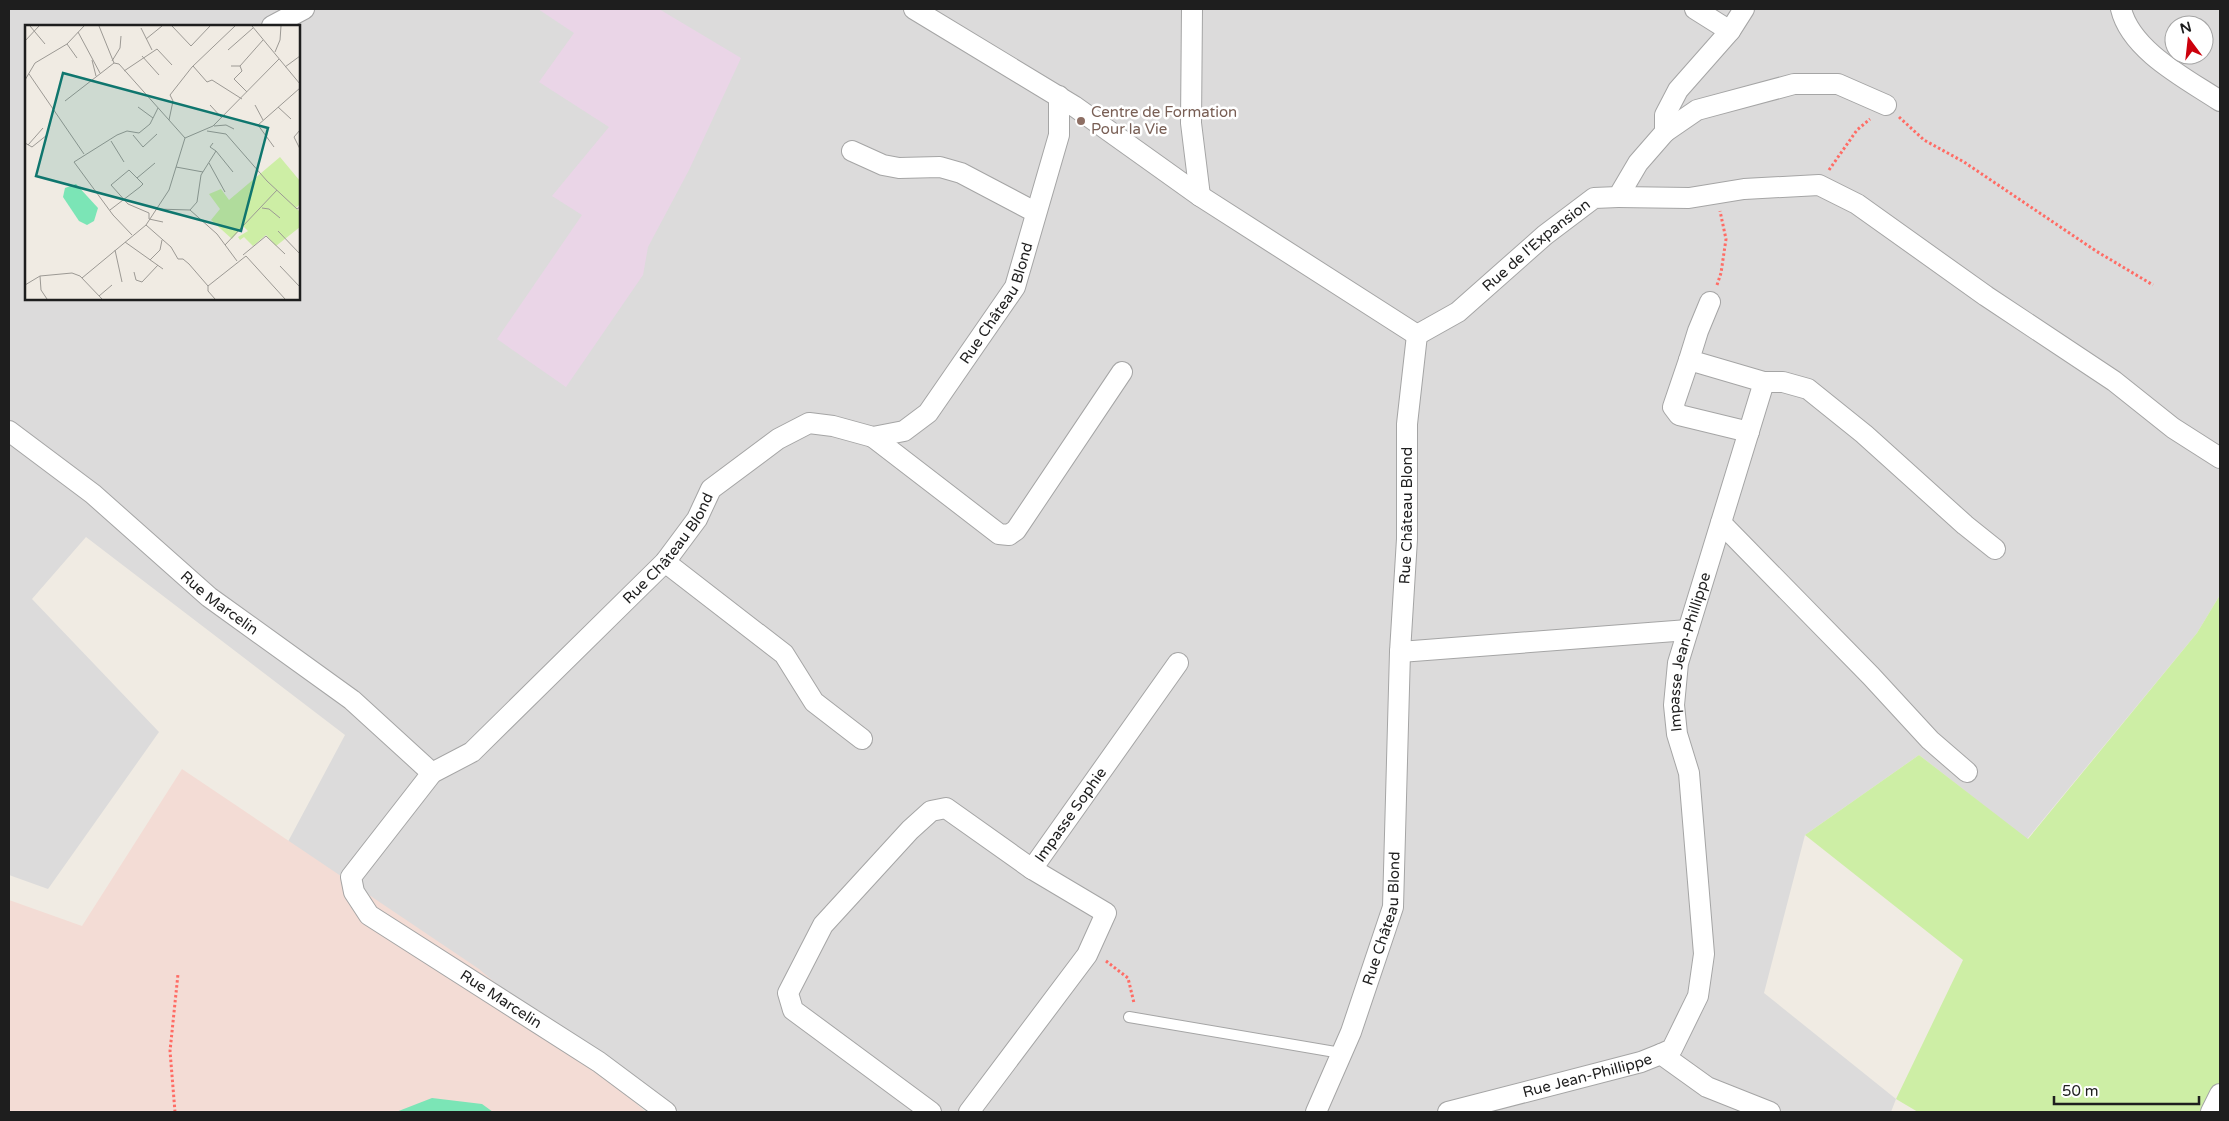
<svg xmlns="http://www.w3.org/2000/svg" width="2229" height="1121" viewBox="0 0 2229 1121" font-family="'Varela Round',sans-serif">
  <style>
    .residential { fill: #dcdbdb; fill-rule: evenodd }
    .industrial { fill: #ead5e7 }
    .military { fill: #f3dcd5 }
    .grass { fill: #cdeea5 }
    .pitch { fill: #7be5b6 }
    .lines { fill: none; stroke-linecap: round; stroke-linejoin: round }
    .service-casing { stroke: #a5a5a5; stroke-width: 12 }
    .minor-casing { stroke: #a5a5a5; stroke-width: 22 }
    .path { stroke: #ff6c65; stroke-width: 3; stroke-dasharray: 2.5 2.5; stroke-linecap: butt }
    .service { stroke: #fff; stroke-width: 10 }
    .minor { stroke: #fff; stroke-width: 20 }
    .education-dot { fill: #8d6e63; stroke: #fff; stroke-width: 2 }
    .labels { text-anchor: middle; stroke-width: 5; stroke-linejoin: round; paint-order: stroke }
    .education-label { font-size: 15px; fill: #785e54; stroke: #fff; text-anchor: start }
    .street-label { font-size: 15px; fill: #1e1e1e; stroke: #fff }
    .inset-road { fill: none; stroke: #9c9994; stroke-width: 1 }
    .view { fill: #0f766e; fill-opacity: 0.15; stroke: #0f766e; stroke-width: 2.5 }
    .inset-edge { fill: none; stroke: #1e1e1e; stroke-width: 2.5 }
  </style>
  <rect width="100%" height="100%" fill="#f0ebe3"/>
  <path class="residential" d="M9 9H2220V595L2197 633 2027 839 1919 755 1805 835 1764 993 1896 1099 1891 1112H647L544 1017 283 851 345 735 86 537 32 599 159 732 48 889 9 875ZM2174 25H2204V55H2174ZM26 26H299V299H26Z"/>
  <path class="industrial" d="M538 9H659L741 58 689 170 648 247 643 275 566 387 497 339 582 215 552 196 609 127 539 82 574 33Z"/>
  <path class="military" d="M182 769 479 969 646 1112H9V900L82 926Z"/>
  <path class="grass" d="M2220 595V1085L2208 1112H1918L1896 1099 1963 960 1805 835 1919 755 2028 839 2197 633Z"/>
  <path class="pitch" d="M432 1098 482 1104 493 1112H396Z"/>
  <g class="lines">
    <g class="service-casing">
      <path id="service" d="M1129 1017 1341 1053"/>
    </g>
    <g class="minor-casing">
      <g id="minor">
        <path d="M914 9 1074 106 1200 196 1417 335"/>
        <path d="M1192 9 1191 123 1200 196"/>
        <path d="M1695 9 1730 31"/>
        <path d="M2121 9C2131 51 2187 79 2220 101"/>
        <path d="M272 26 304 9"/>
        <path d="M1665 132 1697 110 1794 84H1838L1886 105"/>
        <path d="M852 151 883 165 899 168 940 167 961 173 1035 212"/>
        <path d="M1618 197 1689 198 1744 189 1819 185 1857 204 1986 296 2114 381 2173 428 2220 458"/>
        <path id="s1" d="M1417 335 1458 312 1545 235 1594 198 1618 197 1638 163 1665 132V115L1678 90 1730 31 1744 9"/>
        <path d="M1689 360 1673 407 1679 415 1749 432"/>
        <path d="M1764 382H1783L1808 389 1864 434 1965 525 1995 549"/>
        <path id="s2" d="M9 431 93 494 209 597 352 700 432 773"/>
        <path d="M873 437 999 534 1009 535 1016 530 1122 372"/>
        <path d="M1721 523 1871 676 1930 740 1967 772"/>
        <path d="M665 562 784 654 814 702 862 739"/>
        <path d="M1400 652 1688 630"/>
        <path id="s3" d="M1661 1054 1672 1049 1698 996 1704 954 1689 773 1677 734 1674 705 1678 663 1764 382 1689 360 1698 331 1710 302"/>
        <path id="s4" d="M666 1112 599 1062 369 915 354 892 351 877 432 773 472 752 665 562 697 519 711 489 778 439 809 423 833 426 873 437 904 431 928 413 1015 287 1059 135V96"/>
        <path d="M931 1112 793 1010 788 993 823 925 910 830 931 811 946 808 1032 869"/>
        <path id="s5" d="M969 1112 1087 955 1106 913 1032 869 1178 663"/>
        <path id="s6" d="M1316 1112 1351 1032 1393 907 1400 652 1407 539V424L1417 335"/>
        <path id="s7" d="M1448 1112 1641 1062 1661 1054 1707 1087 1770 1112"/>
        <path d="M2211 1112 2220 1094"/>
      </g>
    </g>
    <g class="path">
      <path d="M1899 117 1924 140 1964 162 2096 251 2153 285"/>
      <path d="M1829 170 1857 130 1870 119"/>
      <path d="M1717 285 1721 273 1726 239 1720 211"/>
      <path d="M1106 961 1128 978 1134 1003"/>
      <path d="M175 1112 170 1051 178 974"/>
    </g>
    <use href="#service" class="service"/>
    <use href="#minor" class="minor"/>
  </g>
  <circle class="education-dot" cx="1081" cy="121" r="5"/>
  <g class="labels">
    <g class="education-label">
      <text x="1091" y="117">Centre de Formation<tspan x="1091" dy="17">Pour la Vie</tspan></text>
    </g>
    <g class="street-label">
      <text dy="5" stroke="none"><textPath href="#s1" startOffset="150">Rue de l'Expansion</textPath></text>
      <text dy="5" stroke="none"><textPath href="#s4" startOffset="1310">Rue Château Blond</textPath></text>
      <text dy="5" stroke="none"><textPath href="#s6" startOffset="611">Rue Château Blond</textPath></text>
      <text dy="5" stroke="none"><textPath href="#s4" startOffset="860">Rue Château Blond</textPath></text>
      <text dy="5" stroke="none"><textPath href="#s2" startOffset="272">Rue Marcelin</textPath></text>
      <text dy="5" stroke="none"><textPath href="#s3" startOffset="420">Impasse Jean-Phillippe</textPath></text>
      <text dy="5" stroke="none"><textPath href="#s5" startOffset="395">Impasse Sophie</textPath></text>
      <text dy="5" stroke="none"><textPath href="#s6" startOffset="206">Rue Château Blond</textPath></text>
      <text transform="translate(501 999) rotate(33)" y="5">Rue Marcelin</text>
      <text dy="5" stroke="none"><textPath href="#s7" startOffset="144">Rue Jean-Phillippe</textPath></text>
    </g>
  </g>
  <g transform="translate(25 25)">
    <rect width="275" height="275" fill="#f0ebe3"/>
    <path d="M255 132 275 156V179L271 183 275 187V202L251 221 241 210 228 221 219 212 215 215 213 212 223 206 218 201 207 214 186 195 195 184 184 169 196 164 204 175Z" fill="#cdeea5"/>
    <path d="M51 159 73 183 69 196 62 200 54 196 38 172 40 163Z" fill="#7be5b6"/>
    <path class="inset-road" d="M5 1 20 19M74 1 89 38M147 1 166 21 185 1M227 1 275 59M116 3 127 25M53 7 75 48M121 14 137 1M0 16 14 1M42 19 52 33M203 25 228 3M250 27 255 15 256 1M117 31 134 50M67 35 71 51M87 36 95 23 96 11M89 38 94 39 160 113M168 41 182 57 187 55 217 74M206 41H215L238 15M215 41 217 46 209 54 222 67M260 42 275 31M99 46 132 24 147 40M4 49 59 129M0 55 10 38 42 19 59 1M40 76 89 38M185 80 197 93M230 80 238 95M113 82 128 93M253 82 266 94M144 95 148 76 145 70 167 42 210 1M189 101 201 100 209 104M275 105 269 112 275 124M182 106 201 109 242 156 272 184 275 182M108 110 118 122 132 109M160 113 188 101 254 34M86 116 99 137M0 118 7 122 22 110M3 120 18 103M249 122 233 100 275 63M191 126 208 147M184 138 200 167M151 142 178 147M112 153 104 145 86 160 103 179 124 188V194L138 197M237 183 244 184 255 193M131 184 165 185 192 209 212 236M85 185 115 162 118 159 112 153 130 138M165 185 172 177 176 150 191 126 185 122 188 118M121 200 146 222 153 234H158L164 239 183 261V266L190 274M253 206 275 229M107 210 88 190 49 137 92 110 102 106 114 108 125 99 133 83M100 217 138 244M200 220 252 165M90 225 97 257M218 230 241 211 260 229M125 235 135 225 137 215M255 241 275 262M109 247 111 255 117 257 133 240M15 251 16 265 22 274M57 253 121 200 144 165 160 113M0 260 15 251 47 248 55 251 77 274M183 261 221 231 260 274M74 271 87 260"/>
    <path class="view" d="M38 48 243 103 216 206 11 151Z"/>
    <rect width="275" height="275" class="inset-edge"/>
  </g>
  <rect width="2229" height="1121" fill="none" stroke="#1e1e1e" stroke-width="20"/>
  <g transform="translate(2189 40) rotate(345)"><circle r="24" fill="#ffffff" stroke="#a5a5a5"/>
  <path d="M0-4L9 19L0 12L-9 19Z" fill="#cc000c"/>
  <text y="-8" font-size="14" font-weight="bold" text-anchor="middle" fill="#1e1e1e">N</text>
  </g>
  <path d="M2054 1096v8h145v-8" fill="none" stroke="#1e1e1e" stroke-width="2.5"/>
  <text x="2062" y="1096" font-size="15" fill="#1e1e1e" stroke="#ffffff" stroke-width="4" paint-order="stroke">50 m</text>
</svg>
